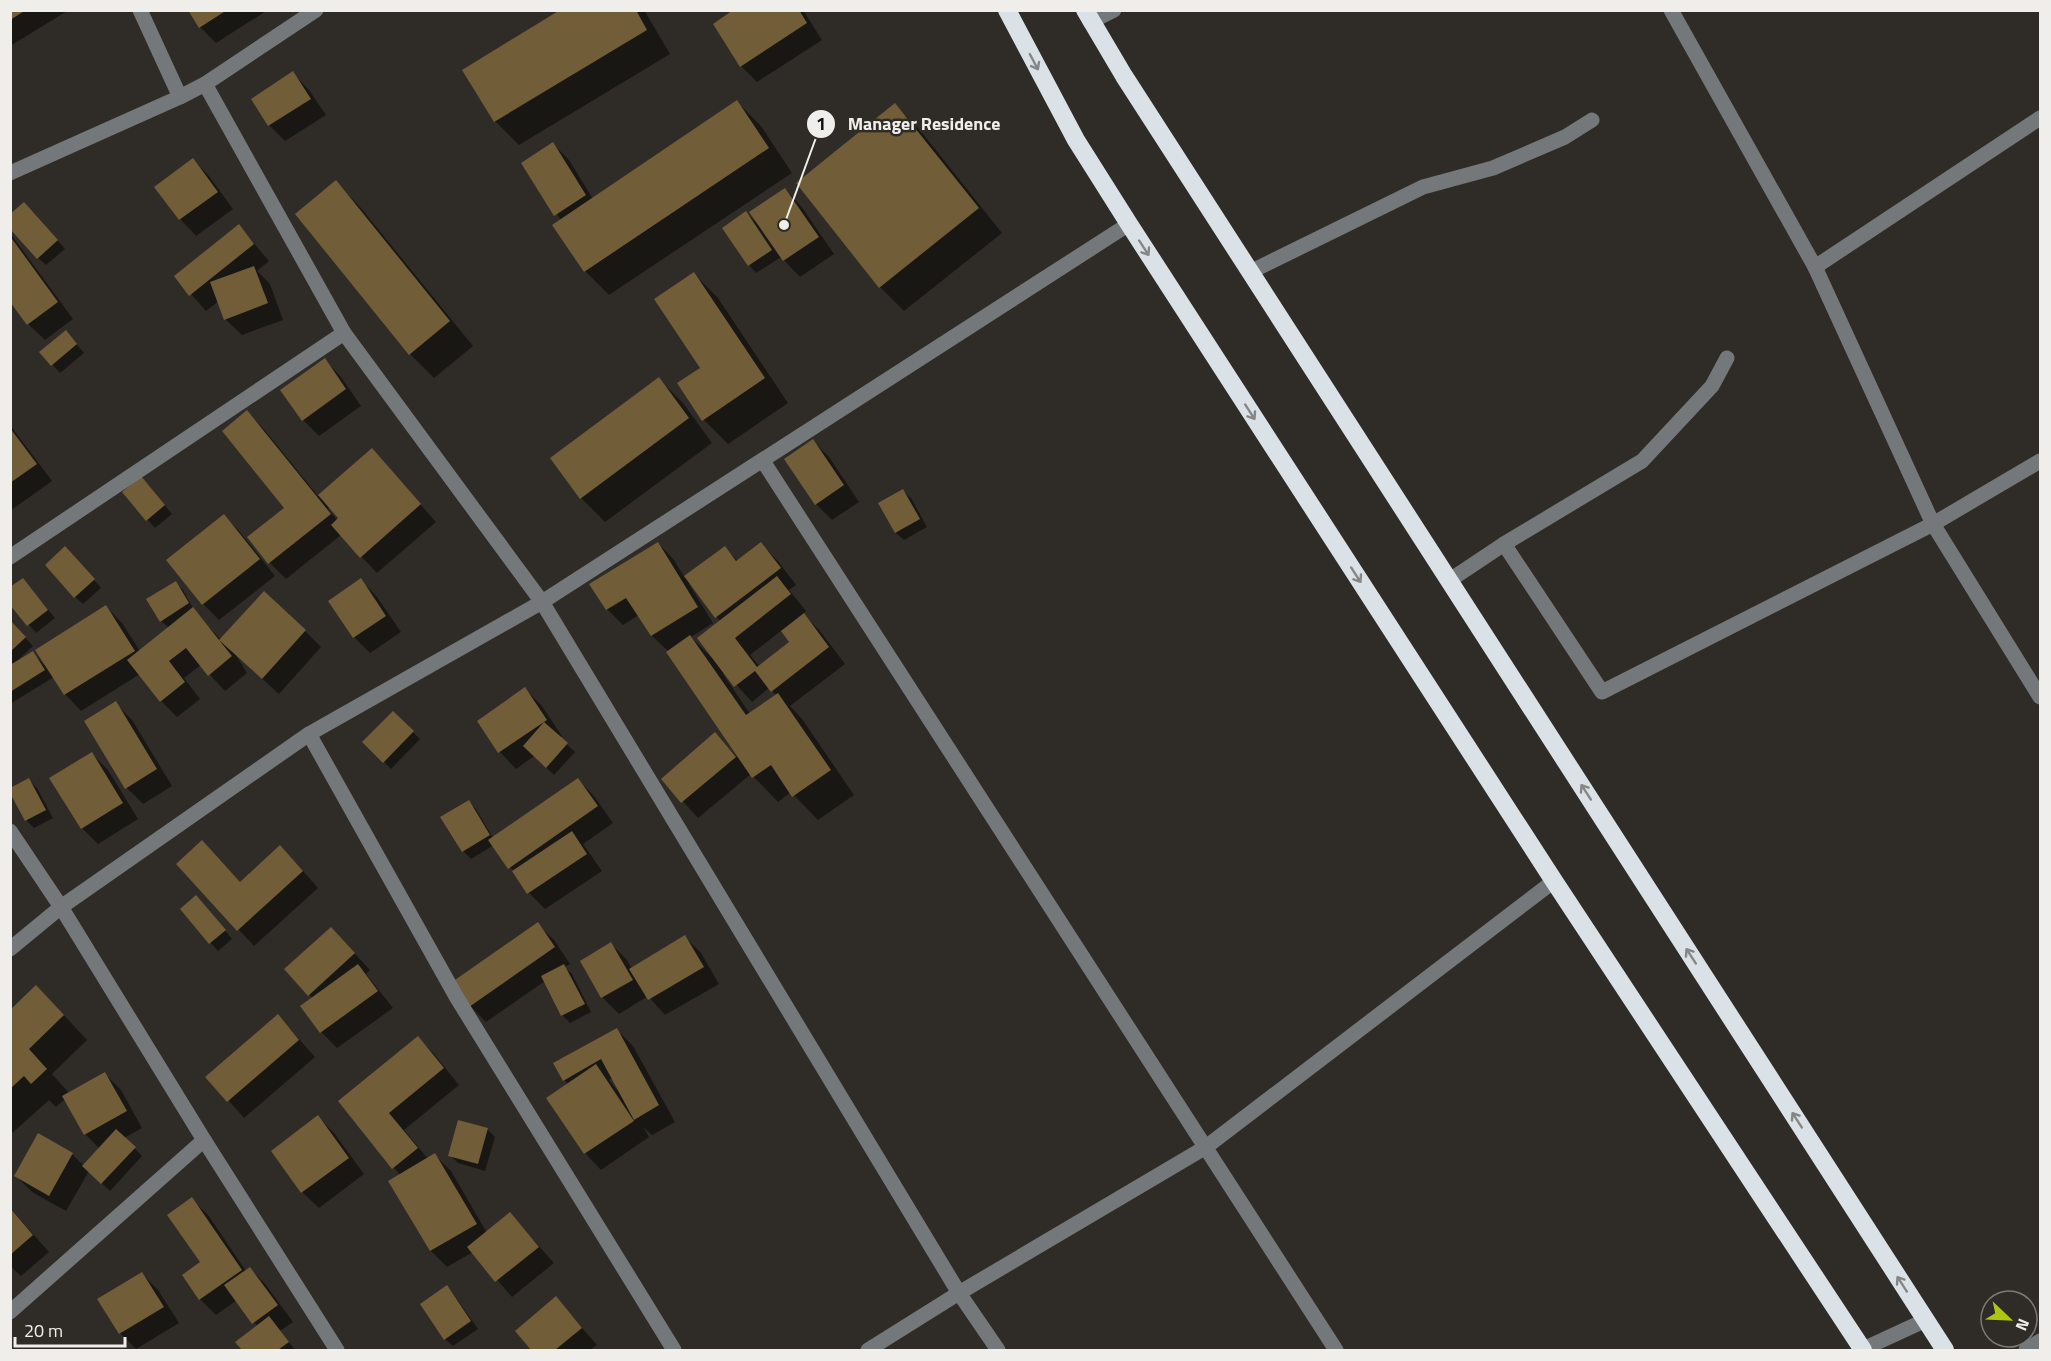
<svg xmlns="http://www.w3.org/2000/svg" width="2051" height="1361" viewBox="0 0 2051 1361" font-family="'Titillium Web',sans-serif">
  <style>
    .shadow { fill: #0007; fill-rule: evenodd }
    .building { fill: #715d37 }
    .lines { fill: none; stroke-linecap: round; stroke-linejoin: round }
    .minor { stroke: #75787a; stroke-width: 15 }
    .highway { stroke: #dbe2e7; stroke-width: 18 }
    .oneway { stroke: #858787 }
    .leader { fill: none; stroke: #f0eeea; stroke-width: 2 }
    .callout-dot { fill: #f0eeea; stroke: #2f2c27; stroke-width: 2 }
    .mark-label { font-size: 18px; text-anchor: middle; font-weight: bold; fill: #111 }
    .callout-label { font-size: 18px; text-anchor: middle; font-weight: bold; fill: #f0eeea; stroke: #2f2c27; stroke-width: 5; stroke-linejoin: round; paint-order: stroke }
  </style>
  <rect width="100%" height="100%" fill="#2f2c27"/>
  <g class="shadow">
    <path d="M10 10H69L10 46Z"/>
    <path d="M189 10H268L216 43 200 27Z"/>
    <path d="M563 10H644L670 54 519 145 495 121Z"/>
    <path d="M736 10H803L822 40 757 82 741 66 715 24Z"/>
    <path d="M293 73 309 90 326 115 285 141 269 125Z"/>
    <path d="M737 102 761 126 792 173 609 295 585 271 561 220 523 163 553 144 569 160 593 199Z"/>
    <path d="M895 105 919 129 1002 233 904 311 880 287Z"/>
    <path d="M193 160 209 176 233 209 196 236 180 219 156 187Z"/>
    <path d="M336 182 360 207 473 346 434 378 410 354Z"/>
    <path d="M785 189 801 206 834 254 800 277 781 257 756 273 749 265 746 213 758 224Z"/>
    <path d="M32 211 65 249 46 265 38 258Z"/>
    <path d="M239 226 269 261 257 271 270 284 283 320 242 335 225 319 219 301 206 311 176 277Z"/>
    <path d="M10 233 73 319 45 340 28 324 10 299Z"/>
    <path d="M694 274 718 298 788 403 728 444 704 420Z"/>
    <path d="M73 340 84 353 60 373 41 352Z"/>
    <path d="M325 360 341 377 361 406 319 436 303 420Z"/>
    <path d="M659 379 683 403 712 443 605 522 581 498Z"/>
    <path d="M247 412 263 428 318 496 372 450 436 522 377 573 341 535 286 579 270 563 249 537 286 508ZM330 507 340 519 338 521 328 509Z"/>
    <path d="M10 425 52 481 10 511Z"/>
    <path d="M813 441 829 457 859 502 832 520 816 504Z"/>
    <path d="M149 486 172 514 155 528 124 493Z"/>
    <path d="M903 491 911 498 927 527 904 540 896 533 880 504Z"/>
    <path d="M224 516 240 532 275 576 219 620 203 604Z"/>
    <path d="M658 543 674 560 685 578 725 548 738 561 761 544 777 560 796 585 789 590 806 611 803 614 820 631 845 664 790 706 802 719 854 795 818 820 791 792 778 802 751 774 698 818 663 779 715 734 737 757 739 756 668 651 652 636 639 615 623 625 607 609ZM691 583 721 622 712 658 691 637 713 623 689 584ZM782 630 791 643 760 667 750 655ZM725 672 752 702 769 688 777 696 750 714 723 674Z"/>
    <path d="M73 556 101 588 83 604 75 597Z"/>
    <path d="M361 580 377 597 401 632 370 653 354 637Z"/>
    <path d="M175 582 183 590 195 612 221 640 305 631 321 647 279 694 236 655 247 673 225 691 201 665 184 678 200 699 177 717 161 701 140 674 81 711 65 694 54 677 10 704V622L33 646 17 661 33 653 45 666 106 607 122 623 140 651 169 628 161 621Z"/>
    <path d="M30 588 55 618 36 633 10 603Z"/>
    <path d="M525 689 541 705 562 736 560 738 575 752 554 775 534 756 516 769 500 752 479 721Z"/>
    <path d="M115 703 132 720 172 786 143 804 127 788 86 722Z"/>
    <path d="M393 713 420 739 391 769 364 742Z"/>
    <path d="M91 753 108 770 138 819 98 844 82 828Z"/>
    <path d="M29 780 37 788 53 818 34 828 26 820 10 790Z"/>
    <path d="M578 780 594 796 613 823 583 844 602 871 545 909 529 893 494 845 471 859 463 851 469 802 476 809 493 838Z"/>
    <path d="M202 842 241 883 296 863 318 888 254 946 178 864Z"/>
    <path d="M204 905 232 939 218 951 182 910Z"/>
    <path d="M537 924 554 940 570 964 565 967 572 974 591 1012 570 1023 562 1015 545 981 486 1022 470 1006Z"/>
    <path d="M685 937 701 953 719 984 665 1015 648 996 619 1014 603 998 582 962 611 944 627 960 632 969Z"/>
    <path d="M347 945 370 970 366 974 393 1008 337 1048 321 1032 303 1007 313 999 287 969Z"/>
    <path d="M60 1011 87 1040 52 1074 69 1093 105 1074 121 1090 142 1128 124 1138 142 1156 110 1191 89 1171 66 1211 32 1192 16 1176 39 1135 72 1154 84 1166 100 1149 85 1134 65 1099 56 1107 49 1100 10 1135V1012Z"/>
    <path d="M278 1016 315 1057 244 1118 208 1077Z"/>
    <path d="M617 1030 633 1046 675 1122 652 1135 643 1127 649 1137 601 1170 585 1153 569 1085 564 1080ZM613 1078 619 1089 617 1090 609 1080Z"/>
    <path d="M418 1038 434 1054 459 1085 404 1130 428 1159 435 1155 451 1171 487 1233 510 1214 554 1263 512 1297 473 1252 447 1267 431 1251 390 1181 400 1175 340 1101Z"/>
    <path d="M318 1117 334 1133 364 1174 319 1208 302 1192Z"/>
    <path d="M487 1129 495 1137 485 1171 458 1163 450 1155Z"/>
    <path d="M191 1199 208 1215 246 1271 250 1268 266 1285 293 1322 280 1331 295 1350H244L238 1342 258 1327 237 1300 216 1315 200 1299 202 1263Z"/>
    <path d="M10 1208 49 1252 21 1276 10 1266Z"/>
    <path d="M142 1274 158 1290 179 1323 136 1349 120 1333Z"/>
    <path d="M447 1287 454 1295 478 1329 453 1346 445 1339Z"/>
    <path d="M556 1298 597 1345 590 1350H533L517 1331Z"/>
  </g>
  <g class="building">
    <path d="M10 10H26L10 20Z"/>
    <path d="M188 10H227L199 28Z"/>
    <path d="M560 10H636L647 30 494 122 462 70Z"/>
    <path d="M733 10H799L807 23 740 67 713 24Z"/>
    <path d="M293 71 311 99 268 126 251 99Z"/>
    <path d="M737 100 769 148 584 272 552 225Z"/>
    <path d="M895 103 979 208 879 288 796 183Z"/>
    <path d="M553 142 586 195 554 216 521 163Z"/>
    <path d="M193 158 218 192 179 220 154 187Z"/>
    <path d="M336 180 450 321 409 355 295 214Z"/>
    <path d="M785 188 819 237 783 261 749 212Z"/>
    <path d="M24 202 58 240 37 259 10 229V214Z"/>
    <path d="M746 211 772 250 748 266 722 228Z"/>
    <path d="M239 224 254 244 189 296 174 276Z"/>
    <path d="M10 236 58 302 27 325 10 302Z"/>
    <path d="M254 266 268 303 224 320 210 282Z"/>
    <path d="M694 272 765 378 702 421 677 383 700 368 654 299Z"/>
    <path d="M66 330 77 344 51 366 39 352Z"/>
    <path d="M325 358 346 389 302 421 280 390Z"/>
    <path d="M659 377 689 418 580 499 550 458Z"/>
    <path d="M247 410 331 514 268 564 247 537 284 508 222 431Z"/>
    <path d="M10 428 37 464 10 483Z"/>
    <path d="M813 439 844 485 815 505 784 459Z"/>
    <path d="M372 448 421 504 360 558 331 525 338 518 318 495Z"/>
    <path d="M141 476 165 505 146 521 122 492Z"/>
    <path d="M903 489 920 519 895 533 878 503Z"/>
    <path d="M224 514 260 559 202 605 166 560Z"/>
    <path d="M658 542 698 607 651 636 626 598 606 610 589 584Z"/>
    <path d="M761 542 781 568 715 618 684 576 725 546 736 561Z"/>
    <path d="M65 546 95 579 74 598 45 565Z"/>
    <path d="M777 576 791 594 735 638 757 667 789 642 781 631 804 613 829 647 771 692 755 671 734 687 697 638Z"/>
    <path d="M23 578 48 610 27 626 10 605V587Z"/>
    <path d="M361 578 386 616 353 638 328 601Z"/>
    <path d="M176 581 189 603 160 622 146 599Z"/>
    <path d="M264 591 306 630 262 679 219 640 232 656 208 676 186 648 169 661 185 682 160 702 127 660 193 607 219 640Z"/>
    <path d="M106 605 135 651 64 695 35 650Z"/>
    <path d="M10 620 26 637 10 652Z"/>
    <path d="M690 635 746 715 778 693 831 770 792 797 771 765 752 778 666 652Z"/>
    <path d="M33 651 45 670 10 692V665Z"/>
    <path d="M525 687 547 720 498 753 477 721Z"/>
    <path d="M116 701 157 769 125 789 84 721Z"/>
    <path d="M393 711 414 731 383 763 362 742Z"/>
    <path d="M544 722 568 743 546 768 523 746Z"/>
    <path d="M715 732 736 757 681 803 661 779Z"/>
    <path d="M92 752 123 803 81 829 49 778Z"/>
    <path d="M29 778 46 810 25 821 10 793V788Z"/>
    <path d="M578 778 598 806 508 869 488 840Z"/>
    <path d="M469 800 490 835 462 852 440 817Z"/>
    <path d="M572 831 587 854 527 894 512 871Z"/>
    <path d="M202 840 240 882 280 845 303 871 237 931 176 864Z"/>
    <path d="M196 895 226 930 209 944 180 909Z"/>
    <path d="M538 922 555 947 469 1007 452 982Z"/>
    <path d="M331 927 355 953 308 996 284 969Z"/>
    <path d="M685 935 704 967 648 1000 629 969Z"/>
    <path d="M611 942 633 980 601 998 580 961Z"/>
    <path d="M358 964 378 991 320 1033 300 1006Z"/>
    <path d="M564 964 585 1004 561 1016 541 976Z"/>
    <path d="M36 985 64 1015 29 1049 47 1069 31 1084 24 1076 10 1089V1010Z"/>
    <path d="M278 1014 299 1040 227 1102 205 1077Z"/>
    <path d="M617 1028 659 1105 634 1120 601 1059 563 1081 553 1063Z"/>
    <path d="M418 1036 444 1068 389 1113 418 1148 392 1169 338 1101Z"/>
    <path d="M596 1064 634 1121 584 1154 546 1098Z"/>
    <path d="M105 1072 127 1111 84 1135 62 1096Z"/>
    <path d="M318 1115 349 1158 301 1193 271 1151Z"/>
    <path d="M458 1120 488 1128 478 1164 448 1156Z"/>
    <path d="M116 1129 136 1147 101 1184 82 1166Z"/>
    <path d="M38 1133 73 1153 49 1196 14 1176Z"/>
    <path d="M435 1153 477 1224 430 1251 388 1181Z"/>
    <path d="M192 1197 242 1270 199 1300 182 1275 200 1262 167 1215Z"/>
    <path d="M10 1208 33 1235 10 1255Z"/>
    <path d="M510 1212 539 1247 495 1282 467 1247Z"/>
    <path d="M250 1267 278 1305 252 1324 224 1285Z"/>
    <path d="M142 1272 164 1307 119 1334 97 1299Z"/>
    <path d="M447 1285 471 1321 444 1340 420 1304Z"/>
    <path d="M556 1296 582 1328 555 1350H531L515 1331Z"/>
    <path d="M269 1316 289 1342 278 1350H242L235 1342Z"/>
  </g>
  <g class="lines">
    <g class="minor">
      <path d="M140 10 180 97"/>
      <path d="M1671 10 1815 267 1933 524 2040 697"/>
      <path d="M1090 22 1114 10"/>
      <path d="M205 84 344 333 542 602 959 1293 998 1350"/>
      <path d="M10 173 180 97 205 84 316 10"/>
      <path d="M1815 267 2040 118"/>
      <path d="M1250 272 1423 187 1493 168 1565 137 1592 120"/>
      <path d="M763 461 1336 1350"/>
      <path d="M1504 544 1602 692 1933 524 2040 461"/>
      <path d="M10 557 344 333"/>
      <path d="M1450 580 1504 544 1642 461 1712 386 1727 358"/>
      <path d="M309 734 457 998 674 1350"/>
      <path d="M10 831 61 907 204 1140 337 1350"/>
      <path d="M10 949 61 907 309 734 542 602 1129 224"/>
      <path d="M10 1312 204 1140"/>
      <path d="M868 1350 959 1293 1206 1147 1554 881"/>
      <path d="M1861 1350 1926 1320"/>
      <path d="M2026 1350 2040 1341"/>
    </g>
    <g class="highway">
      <path d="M1007 10 1076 140 1129 224 1554 881 1863 1350"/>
      <path d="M1085 10 1124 76 1945 1350"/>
    </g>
  </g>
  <defs><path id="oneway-shaft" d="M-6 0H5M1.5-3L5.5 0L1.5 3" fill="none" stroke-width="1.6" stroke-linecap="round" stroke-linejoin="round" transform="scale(1.5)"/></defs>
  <g class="oneway">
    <use href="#oneway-shaft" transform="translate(1034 62) rotate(62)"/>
    <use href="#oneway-shaft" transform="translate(1144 248) rotate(57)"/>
    <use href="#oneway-shaft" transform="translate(1250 412) rotate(57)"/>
    <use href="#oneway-shaft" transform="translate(1356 575) rotate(57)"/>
    <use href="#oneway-shaft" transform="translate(1586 792) rotate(-123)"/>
    <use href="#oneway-shaft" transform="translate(1691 956) rotate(-123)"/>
    <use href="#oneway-shaft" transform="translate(1797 1120) rotate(-123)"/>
    <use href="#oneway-shaft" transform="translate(1902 1284) rotate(-123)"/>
  </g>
  <path class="leader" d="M784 225L821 124"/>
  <g class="callout-dot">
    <circle cx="784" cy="225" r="6"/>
    <circle cx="821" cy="124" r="15"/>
  </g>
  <g class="mark-label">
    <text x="821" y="130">1</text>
  </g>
  <g class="callout-label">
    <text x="924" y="130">Manager Residence</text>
  </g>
  <rect width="2051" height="1361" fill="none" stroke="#f0eeea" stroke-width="24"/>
  <g transform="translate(2009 1319) rotate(113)"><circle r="28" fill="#2f2c27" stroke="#7c7a75" stroke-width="1.5"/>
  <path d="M0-4.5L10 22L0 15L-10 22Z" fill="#acc611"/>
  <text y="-9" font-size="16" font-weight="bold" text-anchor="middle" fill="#f0eeea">N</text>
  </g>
  <path d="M15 1337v9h110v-9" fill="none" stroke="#f0eeea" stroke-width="3"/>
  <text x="24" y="1337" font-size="18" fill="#f0eeea" stroke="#2f2c27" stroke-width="4.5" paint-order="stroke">20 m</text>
</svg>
